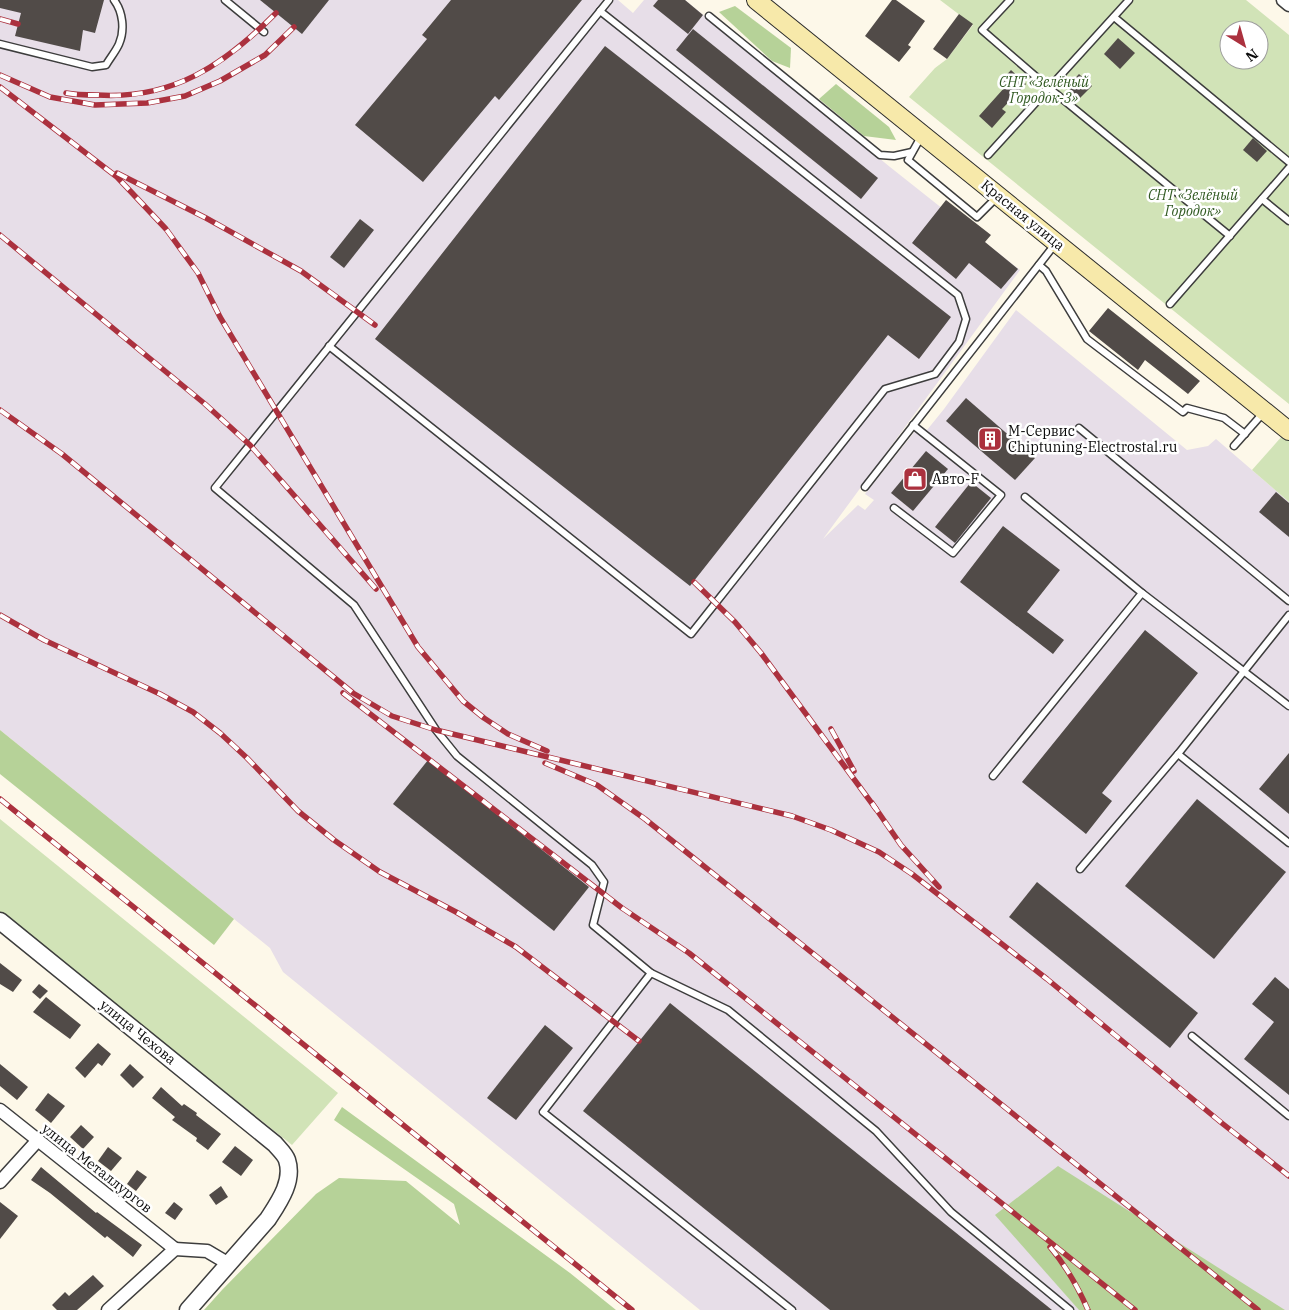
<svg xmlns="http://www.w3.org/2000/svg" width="1289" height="1310" viewBox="0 0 1289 1310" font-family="'IBM Plex Serif',serif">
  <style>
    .industrial { fill: #e7dee8 }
    .green { fill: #d1e3b7; fill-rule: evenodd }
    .forest { fill: #b6d298 }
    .building { fill: #514b48 }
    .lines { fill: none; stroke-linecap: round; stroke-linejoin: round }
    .service-casing { stroke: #3d3d3d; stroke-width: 9 }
    .minor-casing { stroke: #3d3d3d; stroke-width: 15 }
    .tertiary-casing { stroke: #3d3d3d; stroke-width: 19 }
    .secondary-casing { stroke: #2c2c2c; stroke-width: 20 }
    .service { stroke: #fff; stroke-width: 6 }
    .minor { stroke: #fff; stroke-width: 12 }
    .tertiary { stroke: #fff; stroke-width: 16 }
    .secondary { stroke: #f7e9aa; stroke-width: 18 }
    .rail-casing { stroke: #ab313e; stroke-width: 5.5 }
    .rail { stroke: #fff; stroke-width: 4; stroke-dasharray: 11; stroke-linecap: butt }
    .labels { text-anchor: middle; stroke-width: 5; stroke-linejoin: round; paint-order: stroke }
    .park-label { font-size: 14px; font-style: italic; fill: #315a22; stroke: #fff }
    .street-label { font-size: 14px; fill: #0a0a0a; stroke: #fff }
    .poi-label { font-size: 14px; fill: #0a0a0a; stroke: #fff; text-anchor: start }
  </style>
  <rect width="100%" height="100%" fill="#fdf8e9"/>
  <path class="industrial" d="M0 0H618L633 13 644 0H685L890 167 1020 270 823 539 858 505 865 510 874 500 865 494 920 425 927 430 944 409 1016 310 1187 450 1208 446 1216 439 1289 502V1310H700L283 972 270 948 0 730Z"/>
  <g class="green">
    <path d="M940 0H1246L1289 35V404L909 97 935 68 947 59 973 25ZM1229 30H1259V60H1229Z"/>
    <path d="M1283 435 1289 440V502L1252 470Z"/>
    <path d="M0 819 338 1093 292 1145 0 912Z"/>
  </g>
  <g class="forest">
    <path d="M735 6 791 48 790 68 772 61 719 12Z"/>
    <path d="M836 84 889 127 896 140 864 136 819 99Z"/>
    <path d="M0 730 234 919 214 945 0 774Z"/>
    <path d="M342 1107 570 1273 616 1310H204L222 1290 316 1194 339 1178 406 1181 460 1225 454 1204 334 1120Z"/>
    <path d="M1058 1166 1285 1310H1079L995 1215Z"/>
  </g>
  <g class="building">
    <path d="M0 0H104L95 33 83 30 80 51 15 36 21 13 0 8Z"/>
    <path d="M260 0H329L302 34Z"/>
    <path d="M451 0H582L499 100 495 96 423 182 355 125 427 39 422 35Z"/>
    <path d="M658 0H685L703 15 688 34 653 6Z"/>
    <path d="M892 0H896L925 21 908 45 911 47 899 62 865 36Z"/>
    <path d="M959 14 973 24 947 59 933 49Z"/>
    <path d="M693 29 878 178 861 199 676 50Z"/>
    <path d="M1118 38 1135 53 1120 69 1104 54Z"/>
    <path d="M605 46 951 317 919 359 888 335 690 586 375 339Z"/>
    <path d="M1011 70 1026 84 1002 109 1006 112 992 128 979 116 1005 87 1000 82Z"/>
    <path d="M1079 74 1092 86 1079 99 1067 87Z"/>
    <path d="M1253 138 1267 151 1257 162 1243 150Z"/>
    <path d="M946 200 991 235 985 242 1018 269 1001 289 969 263 956 279 912 243Z"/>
    <path d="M360 219 374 230 344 268 330 257Z"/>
    <path d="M1108 308 1200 381 1188 394 1145 360 1138 370 1089 331Z"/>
    <path d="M966 398 1035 458 1015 480 946 421Z"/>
    <path d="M926 451 948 469 913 511 891 493Z"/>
    <path d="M971 482 991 498 955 543 935 527Z"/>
    <path d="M1276 492 1289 503V537L1259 512Z"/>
    <path d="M1003 526 1060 570 1027 612 1064 640 1053 654 960 582Z"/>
    <path d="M1145 630 1198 673 1102 793 1112 801 1086 834 1022 782Z"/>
    <path d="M1289 753V814L1259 789Z"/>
    <path d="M428 760 589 887 554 931 393 804Z"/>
    <path d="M1197 799 1286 872 1214 959 1125 886Z"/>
    <path d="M1037 882 1198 1013 1170 1048 1009 917Z"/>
    <path d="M0 963 22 980 13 992 0 984Z"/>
    <path d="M1275 977 1289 989V1095L1244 1059 1274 1022 1252 1004Z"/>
    <path d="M39 984 48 991 40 999 32 992Z"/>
    <path d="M46 997 81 1025 70 1039 33 1012Z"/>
    <path d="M670 1003 1052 1310H830L583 1111Z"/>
    <path d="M545 1025 573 1048 516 1120 487 1098Z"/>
    <path d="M98 1043 111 1054 102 1066 98 1063 85 1078 75 1068Z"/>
    <path d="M0 1064 28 1087 17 1100 0 1086Z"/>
    <path d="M130 1064 144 1077 133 1088 120 1075Z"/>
    <path d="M161 1087 182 1106 184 1104 197 1113 196 1115 221 1134 208 1150 196 1141 197 1138 172 1120 175 1117 152 1098Z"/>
    <path d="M48 1093 65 1106 51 1123 35 1110Z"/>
    <path d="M81 1125 94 1137 83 1149 70 1137Z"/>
    <path d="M235 1146 253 1160 241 1176 222 1162Z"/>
    <path d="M108 1147 122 1158 111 1171 98 1161Z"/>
    <path d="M41 1167 96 1213 97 1212 142 1245 133 1257 107 1236 105 1238 50 1193 31 1180Z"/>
    <path d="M137 1170 147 1177 136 1191 127 1184Z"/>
    <path d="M221 1186 228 1197 216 1205 209 1195Z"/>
    <path d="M0 1202 18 1216 0 1239Z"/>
    <path d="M174 1202 183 1209 175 1220 165 1213Z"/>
    <path d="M93 1275 104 1286 77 1310H57L52 1305 65 1292 69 1296Z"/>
  </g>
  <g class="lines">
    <g class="service-casing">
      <g id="service">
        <path d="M225 0 264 32"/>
        <path d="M609 0 215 488 354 605 436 730 457 756 592 865 604 882 593 925 651 973 543 1112 792 1310"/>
        <path d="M1010 0 982 30 1049 88 1230 236"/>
        <path d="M709 16 880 155 894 156 912 152"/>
        <path d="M1114 17 1289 162"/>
        <path d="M0 44 92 67 106 65C110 58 116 51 119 44 125 30 123 12 114 0"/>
        <path d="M922 135 908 160 977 217 998 196"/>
        <path d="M988 155 1129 0"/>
        <path d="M1262 199 1289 221"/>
        <path d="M1039 265 1046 271 1087 339 1183 412 1187 408 1224 418 1245 434"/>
        <path d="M1170 304 1289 168"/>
        <path d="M329 346 691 634 885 389 935 374 959 342 966 319 958 295 600 11"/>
        <path d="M1079 428 1289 601"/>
        <path d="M1234 446 1264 412"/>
        <path d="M865 487 1056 243"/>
        <path d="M1025 497 1142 593 1289 706"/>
        <path d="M894 508 953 553 1001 495 913 425"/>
        <path d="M1178 754 1289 843"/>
        <path d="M993 776 1142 593"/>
        <path d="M1080 869 1178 754 1289 615"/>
        <path d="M651 973 728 1010 876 1131 951 1212 1070 1310"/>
        <path d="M1192 1036 1289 1116"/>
      </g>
    </g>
    <g class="minor-casing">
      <g id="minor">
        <path d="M1283 0 1289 5"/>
        <path d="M0 1110 175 1249"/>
        <path d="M0 1182 38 1140"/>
        <path d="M108 1310 175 1249 207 1251 229 1264"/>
      </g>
    </g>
    <g class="tertiary-casing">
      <path id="tertiary" d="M0 921 275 1144C278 1148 285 1154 287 1160 294 1181 279 1202 268 1219L188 1310"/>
    </g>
    <g class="secondary-casing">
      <path id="secondary" d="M756 0 1289 431"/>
    </g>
    <use href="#service" class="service"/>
    <use href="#minor" class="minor"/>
    <use href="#tertiary" class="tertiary"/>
    <use href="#secondary" class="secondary"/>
    <g class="rail-casing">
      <g id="rail">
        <path d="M0 19 18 24"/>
        <path d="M0 75 50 97 95 105 147 103 185 96 220 81 265 55 294 27"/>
        <path d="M0 87 117 177 166 229 198 273 220 317 418 647 463 701 484 718 508 734 547 751"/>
        <path d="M66 93C76 95 87 95 97 95 173 100 224 65 276 13"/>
        <path d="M117 173 206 218 301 271 375 325"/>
        <path d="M0 235 205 404 250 445 376 589"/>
        <path d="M0 410 62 454 353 693 392 716 436 730 792 816 831 830 879 852 912 874 1047 979 1223 1124 1289 1176"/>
        <path d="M694 582 735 622 761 653 876 809"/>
        <path d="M0 615 44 640 160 694 193 712 220 733 247 758 298 811 334 840 380 872 456 912 516 947 639 1041"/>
        <path d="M343 693 622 908 689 953 1135 1310"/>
        <path d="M831 729 854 771"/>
        <path d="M545 763 597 785 645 819 1258 1310"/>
        <path d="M0 799 632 1310"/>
        <path d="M872 803 901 845 939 887"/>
        <path d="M1050 1247C1066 1266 1078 1287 1088 1310"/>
      </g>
    </g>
    <use href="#rail" class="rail"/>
  </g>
  <defs>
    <g id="building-square" transform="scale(1.25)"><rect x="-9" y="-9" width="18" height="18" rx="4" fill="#ab313e" stroke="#fff"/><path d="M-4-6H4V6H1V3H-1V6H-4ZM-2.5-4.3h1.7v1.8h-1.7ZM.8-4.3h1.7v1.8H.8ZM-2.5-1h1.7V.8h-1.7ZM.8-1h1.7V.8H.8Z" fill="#fff"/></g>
    <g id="shop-square" transform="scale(1.25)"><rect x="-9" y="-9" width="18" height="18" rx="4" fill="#ab313e" stroke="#fff"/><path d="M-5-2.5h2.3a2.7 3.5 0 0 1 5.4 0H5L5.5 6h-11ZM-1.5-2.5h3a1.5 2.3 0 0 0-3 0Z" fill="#fff"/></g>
  </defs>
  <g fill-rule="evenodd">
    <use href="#building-square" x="990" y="439"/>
    <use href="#shop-square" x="915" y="479"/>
  </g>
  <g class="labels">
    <g class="park-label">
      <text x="1044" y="87">СНТ «Зелёный<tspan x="1044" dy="16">Городок-3»</tspan></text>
      <text x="1193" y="200">СНТ «Зелёный<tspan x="1193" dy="16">Городок»</tspan></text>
    </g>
    <g class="street-label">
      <text transform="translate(1023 215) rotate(39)" y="5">Красная улица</text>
      <text transform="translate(138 1032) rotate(39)" y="5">улица Чехова</text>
      <text transform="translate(97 1168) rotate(38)" y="5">улица Металлургов</text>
    </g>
    <g class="poi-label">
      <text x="1008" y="436">M-Сервис<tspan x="1008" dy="16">Chiptuning-Electrostal.ru</tspan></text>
      <text x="932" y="484">Авто-F</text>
    </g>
  </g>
  <g transform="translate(1244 45) rotate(143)"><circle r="24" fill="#ffffff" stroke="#9d9d9d"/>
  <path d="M0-4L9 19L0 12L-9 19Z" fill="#ab313e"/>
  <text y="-8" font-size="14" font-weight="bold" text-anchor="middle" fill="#0a0a0a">N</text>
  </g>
</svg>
